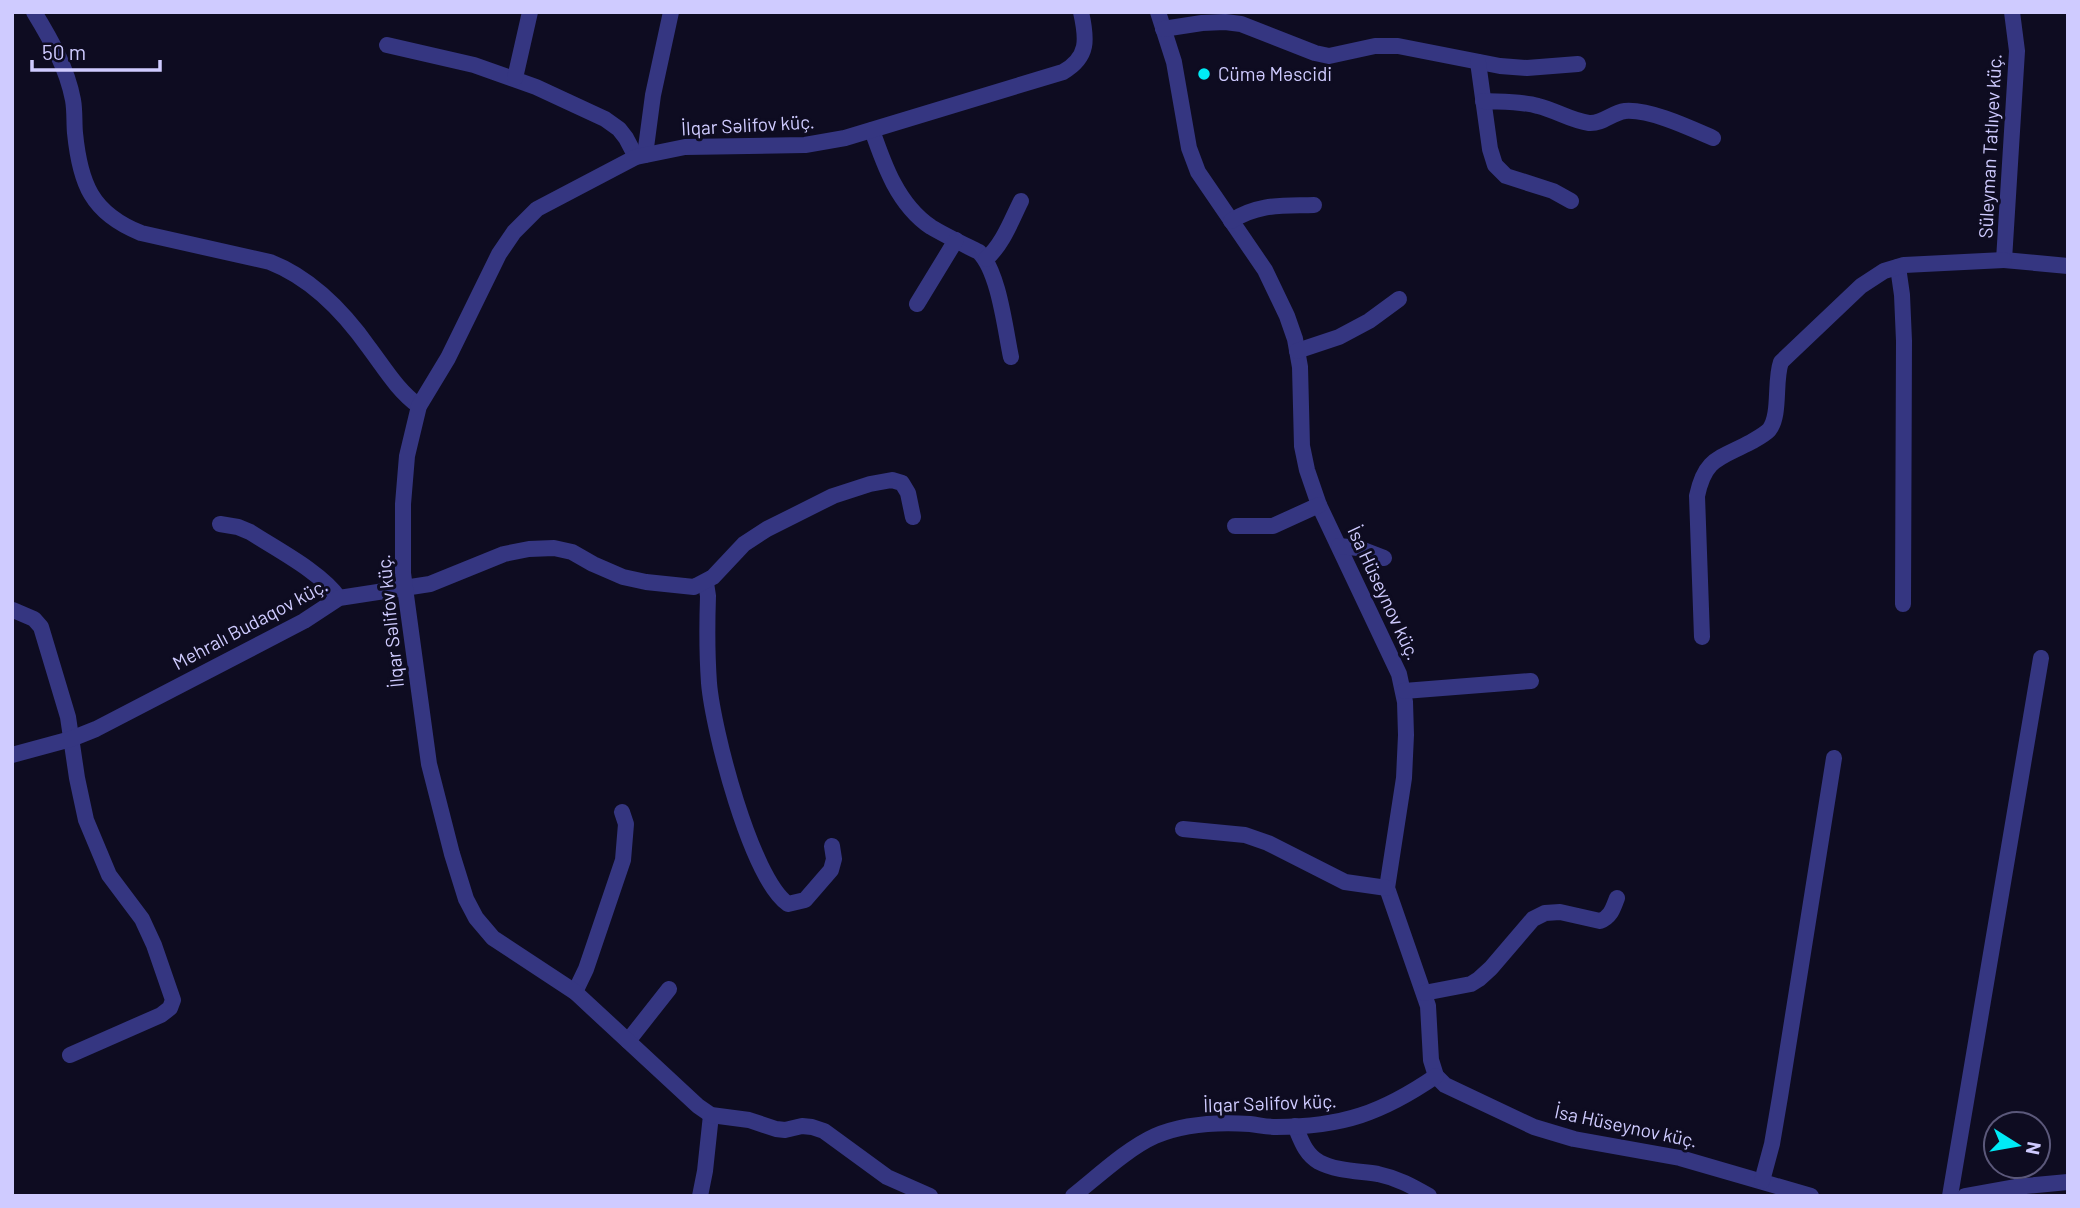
<svg xmlns="http://www.w3.org/2000/svg" width="2080" height="1208" viewBox="0 0 2080 1208" font-family="Barlow,sans-serif">
  <style>
    .lines { fill: none; stroke-linecap: round; stroke-linejoin: round }
    .minor { stroke: #353681; stroke-width: 16 }
    .poi-dot { fill: #00ebf6; stroke: #0e0c21; stroke-width: 2.5 }
    .labels { text-anchor: middle; stroke-width: 6; stroke-linejoin: round; paint-order: stroke }
    .poi-label { font-size: 19px; fill: #cfcbff; stroke: #0e0c21; text-anchor: start }
    .street-label { font-size: 19px; fill: #cfcbff; stroke: #0e0c21 }
  </style>
  <rect width="100%" height="100%" fill="#0e0c21"/>
  <g class="lines">
    <g class="minor">
      <path d="M34 12C51 40 67 68 73 100 75 111 74 122 75 133 80 183 91 213 141 233L270 262C311 278 344 312 370 349 385 369 398 391 419 406"/>
      <path d="M1158 12 1174 62 1189 148 1198 172 1265 270 1287 316 1295 339 1300 367 1302 446 1307 470 1319 505 1399 674 1405 702 1406 735 1404 778 1387 888 1428 1006 1431 1060 1436 1076 1445 1085 1534 1127 1574 1139 1680 1158 1811 1196"/>
      <path d="M2012 12 2017 51 2004 260 2068 266"/>
      <path d="M1163 29 1202 23 1225 22 1241 24 1315 53 1329 56 1375 46H1398L1500 66 1527 68 1578 64"/>
      <path d="M387 45 474 65 536 87 605 119 619 129 626 138 636 157"/>
      <path d="M1478 62 1490 149 1495 165 1506 176 1553 191 1571 201"/>
      <path d="M515 78 530 12"/>
      <path d="M1483 101C1501 102 1521 101 1538 106 1555 110 1572 121 1589 123 1603 124 1611 113 1625 111 1650 109 1690 128 1713 138"/>
      <path d="M872 130C884 165 898 205 931 227 946 236 963 244 979 252 999 272 1005 329 1011 357"/>
      <path d="M645 155 653 95 671 12"/>
      <path d="M1231 221C1259 203 1283 206 1314 205"/>
      <path d="M986 259C1003 244 1011 221 1021 201"/>
      <path d="M1898 267 1902 295 1904 341 1903 604"/>
      <path d="M917 304 956 240"/>
      <path d="M1297 351 1339 337 1369 321 1399 299"/>
      <path d="M220 524 238 527 250 532C276 549 321 572 339 598"/>
      <path d="M1235 526H1273L1319 505"/>
      <path d="M1339 546 1358 548 1384 558"/>
      <path d="M706 583 708 596C707 625 707 655 709 683 713 730 751 878 788 904L805 900 831 870 834 859 832 846"/>
      <path d="M13 610 34 619 41 627 68 717 77 778 86 820 109 875 142 919 154 945 173 1000 170 1008 161 1015 70 1055"/>
      <path d="M1702 637 1697 496C1705 458 1719 459 1751 442 1756 439 1764 435 1769 430 1781 415 1774 381 1781 362L1861 286 1884 271 1904 265 2004 260"/>
      <path d="M1404 691 1531 681"/>
      <path d="M12 755 71 739 96 729 304 621 339 598 430 584 504 554 529 549 554 548 572 552 593 564 623 577 646 582 694 587 713 577 744 544 767 529 833 496 870 484 892 480 902 483 908 493 913 517"/>
      <path d="M1183 829 1245 835 1268 843 1345 882 1387 888"/>
      <path d="M575 992 586 969 623 860 626 824 622 812"/>
      <path d="M1424 993 1471 984 1479 979 1491 968 1533 919 1545 913 1560 912 1600 921C1611 917 1613 908 1617 898"/>
      <path d="M628 1041 669 989"/>
      <path d="M1295 1126C1301 1140 1305 1154 1319 1162 1336 1171 1359 1171 1378 1174 1397 1178 1412 1186 1429 1196"/>
      <path d="M1762 1181 1772 1144 1780 1097 1834 758"/>
      <path d="M700 1196 705 1171 711 1115"/>
      <path d="M930 1196 887 1177 824 1131 812 1127 802 1126 785 1130 776 1129 749 1120 711 1115 698 1106 575 992 493 938 476 918 466 899 452 854 429 764 403 573V504L407 456 419 406 448 358 499 254 514 232 537 209 636 157 685 147 805 145 845 138 1063 72C1089 57 1087 39 1081 12"/>
      <path d="M1073 1196C1097 1177 1128 1148 1155 1136 1183 1124 1220 1122 1250 1124 1259 1125 1267 1127 1276 1127 1342 1127 1382 1113 1436 1076"/>
      <path d="M1950 1196 2041 658"/>
      <path d="M1965 1196 2015 1187 2068 1182"/>
    </g>
  </g>
  <circle class="poi-dot" cx="1204" cy="74" r="7"/>
  <g class="labels">
    <g class="poi-label">
      <text x="1218" y="81">Cümə Məscidi</text>
    </g>
    <g class="street-label">
      <text transform="translate(748 125) rotate(-3)" y="7">İlqar Səlifov küç.</text>
      <text transform="translate(1990 146) rotate(-87)" y="7">Süleyman Tatlıyev küç.</text>
      <text transform="translate(1384 593) rotate(65)" y="7">İsa Hüseynov küç.</text>
      <text transform="translate(390 621) rotate(-96)" y="7">İlqar Səlifov küç.</text>
      <text transform="translate(250 624) rotate(-28)" y="7">Mehralı Budaqov küç.</text>
      <text transform="translate(1270 1103) rotate(-2)" y="7">İlqar Səlifov küç.</text>
      <text transform="translate(1626 1126) rotate(12)" y="7">İsa Hüseynov küç.</text>
    </g>
  </g>
  <rect width="2080" height="1208" fill="none" stroke="#cfcbff" stroke-width="28"/>
  <g transform="translate(2017 1145) rotate(101)"><circle r="33" fill="#0e0c21" stroke="#5b587a" stroke-width="2"/>
  <path d="M0-5L12 26L0 18L-12 26Z" fill="#00ebf6"/>
  <text y="-10" font-size="19" font-weight="bold" text-anchor="middle" fill="#cfcbff">N</text>
  </g>
  <path d="M32 60v10h128v-10" fill="none" stroke="#cfcbff" stroke-width="3.5"/>
  <text x="42" y="60" font-size="21" fill="#cfcbff" stroke="#0e0c21" stroke-width="5" paint-order="stroke">50 m</text>
</svg>
